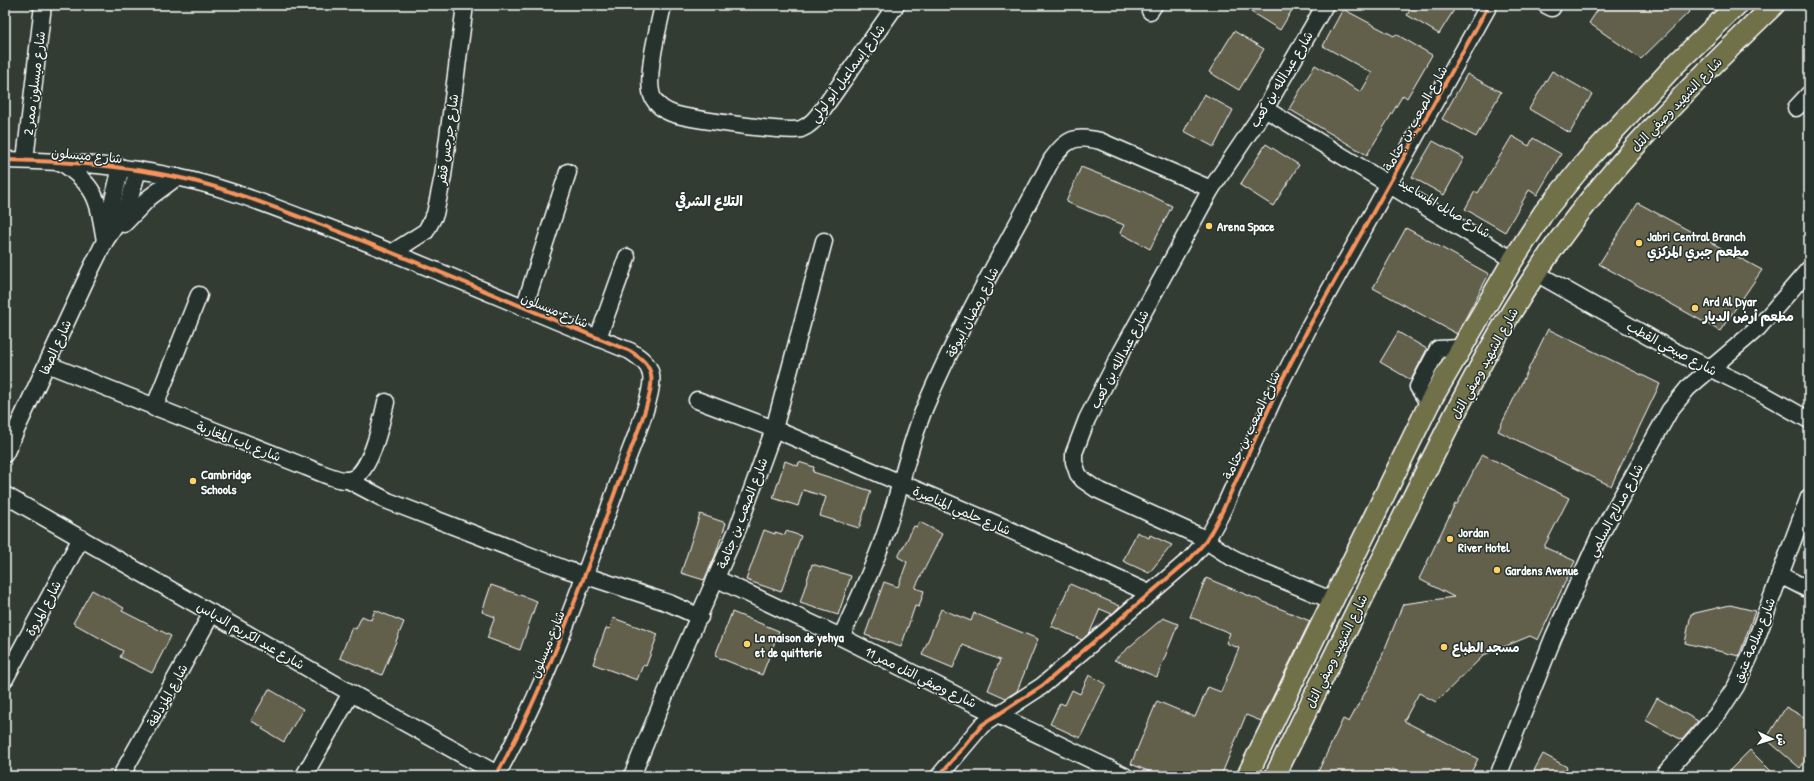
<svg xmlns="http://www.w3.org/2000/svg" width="1814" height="781" viewBox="0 0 1814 781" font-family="'Patrick Hand','Playpen Sans Arabic',sans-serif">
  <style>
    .building { fill: #625f4b; stroke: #fff }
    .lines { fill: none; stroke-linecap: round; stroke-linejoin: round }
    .minor-casing { stroke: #fff; stroke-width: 19 }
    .major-casing { stroke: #fff; stroke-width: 23 }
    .minor { stroke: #26332d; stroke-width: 16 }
    .major { stroke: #70704a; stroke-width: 20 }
    .cycleway-casing { stroke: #26332d; stroke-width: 6 }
    .cycleway { stroke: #f8935d; stroke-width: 4 }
    .poi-dot { fill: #ffd166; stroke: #26332d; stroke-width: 1.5 }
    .labels { text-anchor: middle; stroke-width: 3; stroke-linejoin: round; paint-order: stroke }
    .street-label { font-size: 13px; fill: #fff; stroke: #26332d }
    .poi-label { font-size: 13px; font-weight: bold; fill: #fff; stroke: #26332d; text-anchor: start }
    .neighbourhood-label { font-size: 14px; font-weight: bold; fill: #fff; stroke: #26332d }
  </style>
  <rect width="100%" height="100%" fill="#323c33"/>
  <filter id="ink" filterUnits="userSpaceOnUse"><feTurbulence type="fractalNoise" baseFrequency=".025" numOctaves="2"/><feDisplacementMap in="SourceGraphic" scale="8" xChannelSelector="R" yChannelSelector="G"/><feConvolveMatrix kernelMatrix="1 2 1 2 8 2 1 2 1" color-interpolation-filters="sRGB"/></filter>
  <g filter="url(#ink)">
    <g class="building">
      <path d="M1240 5H1295L1280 30Z"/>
      <path d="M1413 5H1457L1439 34 1407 15Z"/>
      <path d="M1601 5H1694L1689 12 1641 59 1589 23Z"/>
      <path d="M1343 9 1394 36 1396 34 1432 55 1407 98 1403 95 1367 155 1289 109 1315 65 1361 92 1372 73 1323 46Z"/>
      <path d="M1234 31 1264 49 1239 90 1209 72Z"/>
      <path d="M1552 71 1592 94 1570 133 1529 109Z"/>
      <path d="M1467 74 1501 92 1476 137 1442 119Z"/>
      <path d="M1204 94 1233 110 1214 147 1184 131Z"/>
      <path d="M1512 136 1529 146 1533 138 1561 154 1537 195 1529 190 1505 232 1465 209 1475 191 1478 193Z"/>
      <path d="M1433 141 1464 158 1444 195 1412 177Z"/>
      <path d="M1266 144 1299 165 1273 206 1240 185Z"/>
      <path d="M1081 167 1142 191 1172 206 1150 249 1120 233 1124 225 1066 202Z"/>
      <path d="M1638 203 1762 270 1720 331 1599 264Z"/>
      <path d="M1406 228 1489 274 1457 334 1373 288Z"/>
      <path d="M1548 329 1660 384 1611 486 1498 431Z"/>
      <path d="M1398 332 1427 349 1411 380 1380 362Z"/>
      <path d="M1482 454 1569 498 1544 547 1575 561 1538 640 1530 636 1484 655 1436 702 1419 693 1404 721 1478 759 1469 776H1406L1392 769 1388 776H1316L1343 719 1349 722 1373 678 1403 604 1454 597 1419 579 1455 504H1457Z"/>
      <path d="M785 461 798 466 799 462 814 467 813 472 871 491 859 528 820 516 826 497 803 490 798 506 773 498Z"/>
      <path d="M700 514 726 523 715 556 704 580 681 573Z"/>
      <path d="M920 522 942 534 915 588 924 591 919 607 915 606 901 647 865 635 884 582 898 587 907 562 898 557 914 526 917 527Z"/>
      <path d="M764 530 775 534V532L785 535 786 531 801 536 781 592 746 580Z"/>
      <path d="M1137 532 1149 538 1150 535 1172 545 1149 573 1123 561Z"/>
      <path d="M812 564 851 576 838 615 800 603Z"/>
      <path d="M1206 578 1310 621 1261 721 1246 715 1221 776H1160L1131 764 1157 701 1195 717 1208 687 1221 692 1239 648 1226 643 1230 633 1190 617Z"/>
      <path d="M1070 584 1120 606 1112 614 1100 609 1090 632 1082 640 1051 626Z"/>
      <path d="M491 585 537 601 520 650 487 638 495 617 482 612Z"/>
      <path d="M92 590 124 608 122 611 171 636 152 673 120 657 123 651 73 623Z"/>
      <path d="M1730 605 1755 611 1739 656 1685 643 1691 614Z"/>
      <path d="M941 609 971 621 974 613 1038 639 1017 691 1006 698 988 690 1000 660 963 645 953 668 922 655Z"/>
      <path d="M375 610 404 622 382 675 340 658 352 627 356 629 362 616 371 620Z"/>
      <path d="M732 612 779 631 762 675 715 656Z"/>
      <path d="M613 618 658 634 646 666 643 665 637 680 593 664 606 628 610 629Z"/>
      <path d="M1163 618 1178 624 1157 677 1114 660Z"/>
      <path d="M1089 675 1106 684 1080 738 1050 724 1060 703 1065 705 1072 690 1080 694Z"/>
      <path d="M269 689 303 709 284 742 262 729 263 727 251 721Z"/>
      <path d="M1657 698 1698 721 1682 740 1645 720Z"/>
      <path d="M1786 707 1809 720V755L1800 768 1766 739Z"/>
      <path d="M1750 750 1776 776H1724Z"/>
      <path d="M1543 754 1567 767 1563 776H1531Z"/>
    </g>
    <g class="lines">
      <g class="minor-casing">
        <g id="minor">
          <path d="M663 5C659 26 644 79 653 98 657 105 663 110 671 113 687 119 787 133 801 129 811 125 816 118 823 109L896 5"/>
          <path d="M1325 5 1265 109 1211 189 1122 351 1087 419 1074 453V462L1078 474 1083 480 1096 489 1197 535 1231 557 1249 566 1331 600"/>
          <path d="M1546 5 1552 8"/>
          <path d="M1150 11 1154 5"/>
          <path d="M1796 108 1809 94"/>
          <path d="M1265 109 1513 260"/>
          <path d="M5 160C62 161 120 165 176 177 221 186 265 204 308 220 417 260 522 308 630 351 639 357 649 363 651 375 655 394 630 450 623 470 585 574 550 679 496 776"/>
          <path d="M25 160 43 5"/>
          <path d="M61 162C97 187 98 199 105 241"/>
          <path d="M124 224 150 197 177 177"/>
          <path d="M106 229 121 167"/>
          <path d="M393 252 426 231 435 214 443 176 465 5"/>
          <path d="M1536 273 1672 350 1761 393 1809 420"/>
          <path d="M524 308 568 172"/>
          <path d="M598 338 627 257"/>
          <path d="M47 364 306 467C317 471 337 481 348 480 370 478 382 420 386 402"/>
          <path d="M697 400 774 429 999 525 1149 593"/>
          <path d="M1429 404 1418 387 1438 349 1460 348"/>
          <path d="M154 408 199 295"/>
          <path d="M5 454 90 271 105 241 116 225 128 205 138 170"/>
          <path d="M348 480 388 501 565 569 669 603 700 617"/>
          <path d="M5 495 351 693 497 774"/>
          <path d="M1780 575 1809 590"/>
          <path d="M717 579 841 637 964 699 1125 776"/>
          <path d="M841 637C857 603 873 569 885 534 900 492 908 448 925 407 961 322 1009 241 1052 159 1067 138 1076 135 1100 141L1211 189"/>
          <path d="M5 679 81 538"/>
          <path d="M121 776 212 613"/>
          <path d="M304 776 351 693"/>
          <path d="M632 776 679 661 738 528 774 429 824 241"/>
          <path d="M939 776 982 725 1042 686 1190 559 1206 541 1221 514 1281 382 1310 325 1489 5"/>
          <path d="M1498 776 1554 636 1599 537 1670 410 1688 388 1758 328 1809 269"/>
          <path d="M1663 776 1719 712 1736 686 1750 656 1809 497"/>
        </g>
      </g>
      <g class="major-casing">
        <g id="major">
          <path d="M1247 776 1429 404 1513 260 1544 212 1588 159 1675 65 1737 5"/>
          <path d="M1275 776C1316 691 1359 606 1401 521 1443 437 1484 351 1537 272 1603 172 1688 88 1774 5"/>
        </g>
      </g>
      <use href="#minor" class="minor"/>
      <use href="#major" class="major"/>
      <g class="cycleway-casing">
        <g id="cycleway">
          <path d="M5 160C62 161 120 165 176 177 221 186 265 204 308 220 417 260 522 308 630 351 639 357 649 363 651 375 655 394 630 450 623 470 585 574 550 679 496 776"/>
          <path d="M939 776 982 725 1042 686 1190 559 1206 541 1221 514 1281 382 1310 325 1489 5"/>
        </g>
      </g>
      <use href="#cycleway" class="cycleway"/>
    </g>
  </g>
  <g class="poi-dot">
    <circle cx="1209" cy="226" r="4"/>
    <circle cx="1639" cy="243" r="4"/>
    <circle cx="1695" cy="308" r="4"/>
    <circle cx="193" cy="481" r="4"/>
    <circle cx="1450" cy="539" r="4"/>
    <circle cx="1497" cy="570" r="4"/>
    <circle cx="747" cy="644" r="4"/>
    <circle cx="1444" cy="647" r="4"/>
  </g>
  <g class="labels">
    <g class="street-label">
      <text transform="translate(847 73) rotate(-54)" y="5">شارع إسماعيل أبو لولي</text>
      <text transform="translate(1281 79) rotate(-59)" y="5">شارع عبدالله بن كعب</text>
      <text transform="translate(34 83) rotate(-83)" y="5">شارع ميسلون ممر 2</text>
      <text transform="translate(1676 104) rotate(-46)" y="5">شارع الشهيد وصفي التل</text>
      <text transform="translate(1415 118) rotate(-61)" y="5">شارع الصعب بن جثامة</text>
      <text transform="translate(447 139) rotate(-82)" y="5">شارع جرجس قنفر</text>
      <text transform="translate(87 155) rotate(5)" y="5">شارع ميسلون</text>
      <text transform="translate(1445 207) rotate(31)" y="5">شارع صايل المساعيد</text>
      <text transform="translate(555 310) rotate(22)" y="5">شارع ميسلون</text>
      <text transform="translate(972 312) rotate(-63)" y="5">شارع رمضان أبيوقة</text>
      <text transform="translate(55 347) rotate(-66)" y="5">شارع الصفا</text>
      <text transform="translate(1672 348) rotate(28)" y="5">شارع صبحي القطب</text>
      <text transform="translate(1119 359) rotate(-62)" y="5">شارع عبدالله بن كعب</text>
      <text transform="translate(1484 363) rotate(-61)" y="5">شارع الشهيد وصفي التل</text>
      <text transform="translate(1251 425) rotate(-65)" y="5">شارع الصعب بن جثامة</text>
      <text transform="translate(239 441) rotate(21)" y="5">شارع باب المغاربة</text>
      <text transform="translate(962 510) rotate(23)" y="5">شارع حلمي المناصرة</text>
      <text transform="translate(1615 510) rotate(-62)" y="5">شارع مدلاج السلمي</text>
      <text transform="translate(742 513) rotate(-69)" y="5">شارع الصعب بن جثامة</text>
      <text transform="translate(43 608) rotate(-62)" y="5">شارع المروة</text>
      <text transform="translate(251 635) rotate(30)" y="5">شارع عبد الكريم الدباس</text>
      <text transform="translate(1754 640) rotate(-68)" y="5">شارع سلامة عتيق</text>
      <text transform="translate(547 644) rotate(-68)" y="5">شارع ميسلون</text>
      <text transform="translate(1336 651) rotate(-64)" y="5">شارع الشهيد وصفي التل</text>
      <text transform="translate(921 677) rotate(26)" y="5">شارع وصفي التل ممر 11</text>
      <text transform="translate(167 695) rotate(-61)" y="5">شارع المزدلفة</text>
    </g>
    <g class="poi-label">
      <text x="1217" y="231">Arena Space</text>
      <text x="1647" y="241">Jabri Central Branch<tspan x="1647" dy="15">مطعم جبري المركزي</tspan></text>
      <text x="1703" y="306">Ard Al Dyar<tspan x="1703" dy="15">مطعم أرض الديار</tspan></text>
      <text x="201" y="479">Cambridge<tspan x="201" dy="15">Schools</tspan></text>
      <text x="1458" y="537">Jordan<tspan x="1458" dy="15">River Hotel</tspan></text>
      <text x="1505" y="575">Gardens Avenue</text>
      <text x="755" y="642">La maison de yehya<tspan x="755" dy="15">et de quitterie</tspan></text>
      <text x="1452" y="652">مسجد الطباع</text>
    </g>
    <g class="neighbourhood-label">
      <text x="709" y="206">التلاع الشرقي</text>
    </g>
  </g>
  <rect width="1814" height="781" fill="none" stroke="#26332d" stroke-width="20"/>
  <rect x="10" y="10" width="1794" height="761" fill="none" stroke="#fff" stroke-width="1.5" filter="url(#ink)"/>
  <g transform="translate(1772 739) rotate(94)" stroke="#26332d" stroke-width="3" paint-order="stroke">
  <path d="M0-3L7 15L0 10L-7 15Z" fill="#ffffff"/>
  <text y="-6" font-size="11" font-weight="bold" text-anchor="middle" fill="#ffffff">ش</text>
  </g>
</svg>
